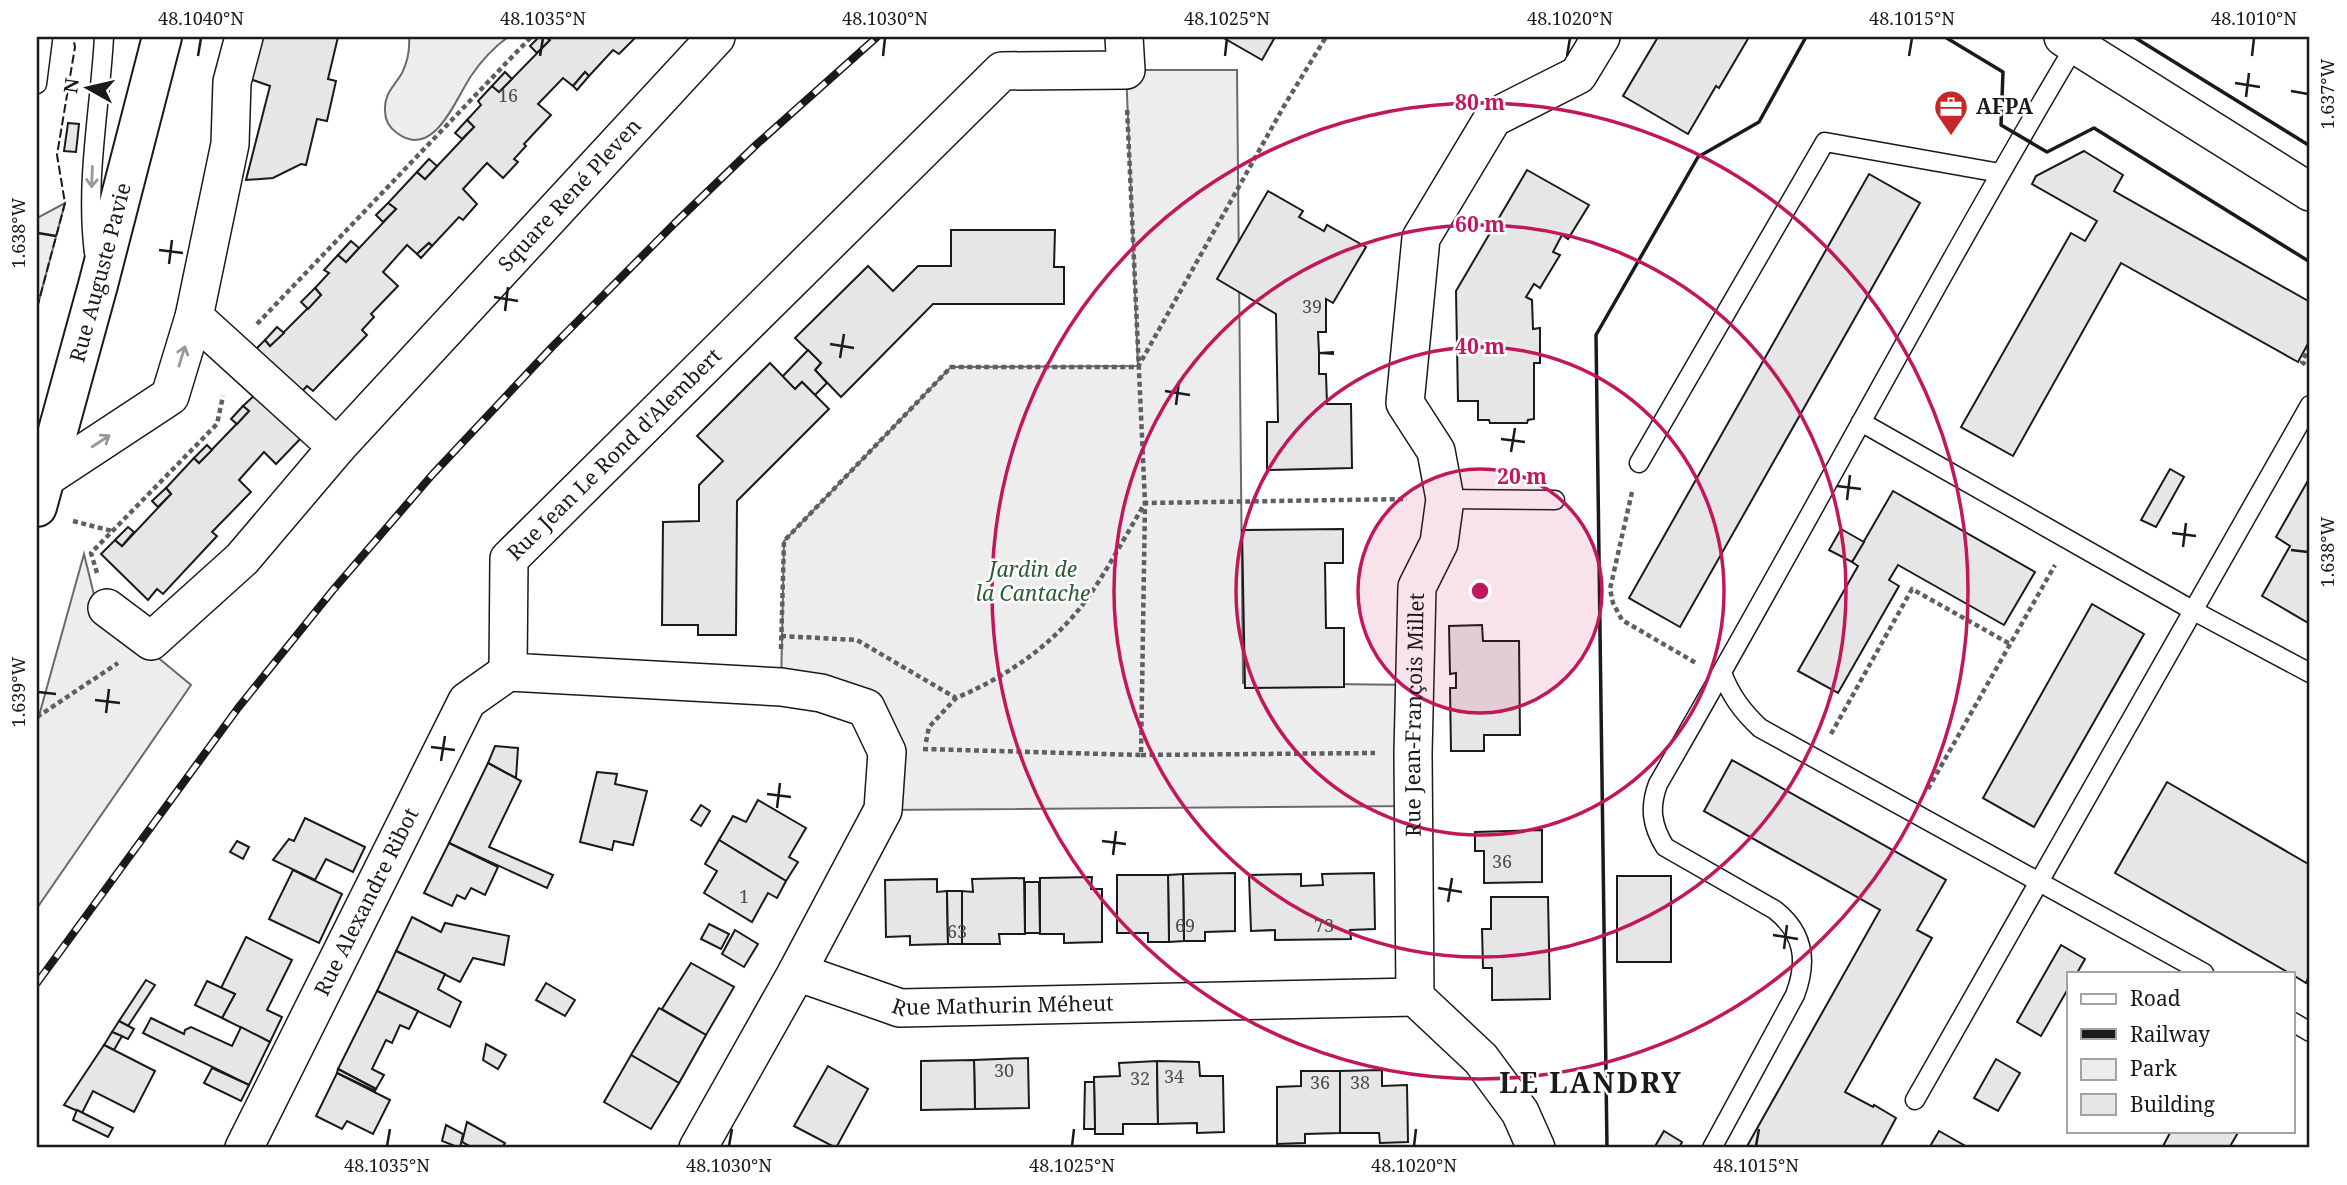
<svg xmlns="http://www.w3.org/2000/svg" width="2347" height="1185" viewBox="0 0 2347 1185" font-family="'Noto Serif',serif">
  <style>
    .green { fill: #ededed; stroke: #6a6a6a; stroke-width: 2 }
    .building { fill: #e6e6e6; stroke: #1a1a1a; stroke-width: 2 }
    .lines { fill: none; stroke-linecap: round; stroke-linejoin: round }
    .service-casing { stroke: #1a1a1a; stroke-width: 21 }
    .minor-casing { stroke: #1a1a1a; stroke-width: 40 }
    .tertiary-casing { stroke: #1a1a1a; stroke-width: 42 }
    .path { stroke: #5f5f5f; stroke-width: 4.5; stroke-dasharray: 5 3.5; stroke-linecap: butt }
    .service { stroke: #fff; stroke-width: 18 }
    .minor { stroke: #fff; stroke-width: 37 }
    .tertiary { stroke: #fff; stroke-width: 38 }
    .rail-casing { stroke: #1a1a1a; stroke-width: 8 }
    .rail { stroke: #fff; stroke-width: 5; stroke-dasharray: 16; stroke-linecap: butt }
    .fence { stroke: #1a1a1a; stroke-width: 2; stroke-dasharray: 9 3.5; stroke-linecap: butt }
    .wall { stroke: #1a1a1a; stroke-width: 3.5 }
    .oneway { stroke: #989898 }
    .ticks { fill: none; stroke: #1a1a1a; stroke-width: 2.5 }
    .ring { fill: none; stroke: #c2185b; stroke-width: 3.5 }
    .labels { text-anchor: middle; stroke-width: 5; stroke-linejoin: round; paint-order: stroke }
    .number-label { font-size: 18px; fill: #4d4d4d }
    .poi-label { font-size: 21px; font-weight: bold; fill: #1a1a1a; stroke: #fff; text-anchor: start }
    .street-label { font-size: 21px; fill: #1a1a1a; stroke: #fff }
    .park-label { font-size: 21px; font-style: italic; fill: #2b5a34; stroke: #fff }
    .district-label { font-size: 28px; font-weight: bold; letter-spacing: 2px; fill: #1a1a1a; stroke: #fff }
    .centre { fill: #c2185b; stroke: #fff; stroke-width: 3.5 }
    .ring-label { font-size: 21px; text-anchor: middle; font-weight: bold; fill: #c2185b; stroke: #fff; stroke-width: 5; stroke-linejoin: round; paint-order: stroke }
    .neatline { fill: none; stroke: #1a1a1a; stroke-width: 2.5 }
    .ticks-label { font-size: 18px; text-anchor: middle; fill: #1a1a1a }
  </style>
  <rect width="100%" height="100%" fill="#fff"/>
  <g class="green">
    <path d="M409 37H508C493 48 481 61 471 76 456 98 434 161 397 133 390 128 385 120 385 111 384 93 394 87 402 73 408 61 410 50 409 37Z"/>
    <path d="M1126 70H1237L1243 683 1414 685V806L883 810 866 709 781 687 784 541 951 367 1138 366Z"/>
    <path d="M65 203 37 308V218Z"/>
    <path d="M84 554 97 607 191 685 37 908V723Z"/>
  </g>
  <g class="building">
    <path d="M257 37H338L328 79 336 81 327 121 317 119 306 165 301 164 273 178 246 180 270 86 250 79Z"/>
    <path d="M539 37H546L550 40 537 53 530 46Z"/>
    <path d="M546 37 635 38 619 54 613 50 589 76 585 72 573 86 563 78 538 104 551 115 524 144 526 146 514 159 518 162 503 178 487 163 463 189 477 204 463 220 459 217 432 246 429 243 417 254 407 245 383 272 398 286 371 314 374 317 362 330 367 335 313 391 307 386 295 399 249 356 265 340 270 346 321 295 315 288 329 273 324 270 338 255 346 262 396 209 388 203 417 172 425 179 474 127 467 120 481 105 478 101 492 86 499 92 550 40Z"/>
    <path d="M1222 37H1275L1262 60Z"/>
    <path d="M1658 37H1749L1719 88 1716 86 1688 134 1623 96Z"/>
    <path d="M505 72 512 79 499 92 492 86Z"/>
    <path d="M585 72 589 76 577 90 573 86Z"/>
    <path d="M467 120 474 127 462 139 455 133Z"/>
    <path d="M68 123 79 124 76 152 64 151Z"/>
    <path d="M2084 151 2123 175 2114 191 2310 302V340L2298 362 2121 263 2013 456 1961 427 2071 233 2085 241 2097 221 2032 184 2036 176Z"/>
    <path d="M429 159 437 166 425 179 417 172Z"/>
    <path d="M1527 170 1589 205 1568 239 1562 235 1553 252 1560 255 1540 288 1534 284 1526 297 1532 300 1533 329 1540 328V363H1534V419L1528 420 1527 423H1490L1489 420H1478V401H1458L1456 291Z"/>
    <path d="M1869 174 1920 203 1680 627 1629 598Z"/>
    <path d="M1268 191 1303 211 1299 217 1324 231 1327 225 1366 247 1333 303 1326 299V332H1318L1319 353 1333 352V354L1319 353V374H1326L1327 404H1351L1352 468 1267 470V422H1278L1276 314 1217 279Z"/>
    <path d="M388 203 396 209 383 222 376 215Z"/>
    <path d="M951 230H1055L1054 267H1064V304H933L841 397 815 370 821 363 795 338 868 266 893 291 918 266H951Z"/>
    <path d="M351 241 359 248 346 262 338 255Z"/>
    <path d="M429 243 432 246 421 258 417 254Z"/>
    <path d="M315 288 321 295 308 309 301 302Z"/>
    <path d="M277 327 284 333 270 346 265 340Z"/>
    <path d="M808 350 821 363 815 370 827 383 815 395 802 382 795 389 782 377Z"/>
    <path d="M770 363 795 389 802 382 829 409 737 501 736 635H698V625H662L663 522 699 521V485L723 461 697 436Z"/>
    <path d="M259 391 305 434 276 464 264 452 239 480 251 492 212 532 217 536 163 594 157 589 148 600 101 554 115 540 122 546 171 494 166 488 194 458 199 463 249 411 243 406Z"/>
    <path d="M243 406 249 411 237 424 231 419Z"/>
    <path d="M207 445 212 450 199 463 194 458Z"/>
    <path d="M2170 469 2184 477 2156 527 2141 520Z"/>
    <path d="M2310 477V624L2262 596 2290 546 2276 537Z"/>
    <path d="M166 488 171 494 158 507 152 501Z"/>
    <path d="M1893 491 2035 572 2004 625 1898 565 1889 580 1899 586 1838 693 1798 671 1858 566 1852 562Z"/>
    <path d="M128 527 134 532 122 546 115 540Z"/>
    <path d="M1343 529V563H1325L1326 628H1344V687L1245 688 1242 530Z"/>
    <path d="M1841 529 1864 542 1852 562 1829 550Z"/>
    <path d="M2092 604 2144 634 2034 827 1983 798Z"/>
    <path d="M1482 625 1483 641H1519L1520 735H1484V751H1451L1450 688H1456V673L1450 674 1449 626Z"/>
    <path d="M495 746 518 748 516 778 488 763Z"/>
    <path d="M1732 760 1946 880 1917 930 1932 938 1845 1092 1873 1107 1874 1105 1896 1118 1880 1148H1746L1880 910 1704 811Z"/>
    <path d="M488 763 521 781 489 847 553 875 547 888 449 843Z"/>
    <path d="M597 772 617 774 615 784 647 791 633 845 614 841 612 850 580 842Z"/>
    <path d="M2167 782 2310 865V974L2306 983 2293 975V973H2289L2115 873Z"/>
    <path d="M758 800 806 828 789 857 798 862 786 881 719 840 733 816 746 822Z"/>
    <path d="M701 805 710 811 701 826 691 820Z"/>
    <path d="M305 818 365 847 353 872 326 859 315 880 273 860 289 839 294 841Z"/>
    <path d="M1542 830V882L1484 883V851H1475V832Z"/>
    <path d="M719 840 786 881 777 898 768 893 752 922 704 893 717 871 705 864Z"/>
    <path d="M237 841 249 847 243 859 230 852Z"/>
    <path d="M449 843 498 867 485 895 471 888 465 899 457 895 452 906 424 893Z"/>
    <path d="M293 870 342 894 319 943 269 919Z"/>
    <path d="M1235 873V931L1205 932V941H1184L1183 874Z"/>
    <path d="M1374 873 1375 929 1350 930 1351 939 1275 940V930L1251 931 1249 875 1301 874V886L1323 885 1322 874Z"/>
    <path d="M1183 874 1184 941 1169 942 1168 875Z"/>
    <path d="M1117 875H1168L1169 942H1148V933H1117Z"/>
    <rect x="1617" y="876" width="54" height="86"/>
    <path d="M1092 877 1091 889H1102V942L1064 943V934H1040V878Z"/>
    <path d="M1024 878 1025 934H999L1000 944H962V891L973 892 972 879Z"/>
    <path d="M937 879V892L947 891 948 944 910 945V936L886 937 885 880Z"/>
    <path d="M1025 882H1039L1040 933H1025Z"/>
    <path d="M947 891H962V944H948Z"/>
    <path d="M1491 897H1548L1550 999 1492 1000V968H1483L1482 929H1491Z"/>
    <path d="M412 917 441 932 445 923 509 936 504 965 473 958 460 982 396 951Z"/>
    <path d="M709 924 729 934 721 949 701 939Z"/>
    <path d="M735 930 758 944 744 967 722 954Z"/>
    <path d="M246 937 292 960 267 1010 282 1017 270 1042 222 1018 235 994 221 988Z"/>
    <path d="M2061 945 2085 959 2077 973H2069V987L2041 1036 2017 1022Z"/>
    <path d="M396 951 445 974 438 989 461 1002 450 1027 377 991Z"/>
    <path d="M691 963 734 987 706 1035 662 1009Z"/>
    <path d="M146 980 155 985 128 1026 119 1021Z"/>
    <path d="M207 981 235 994 222 1018 195 1005Z"/>
    <path d="M546 983 575 1000 565 1016 536 1000Z"/>
    <path d="M377 991 418 1011 409 1029 400 1025 392 1043 386 1040 372 1069 384 1075 376 1089 338 1069Z"/>
    <path d="M659 1008 706 1035 679 1083 631 1055Z"/>
    <path d="M151 1018 184 1034 185 1030 191 1027 232 1046 241 1027 270 1042 249 1085 143 1033Z"/>
    <path d="M119 1021 134 1029 128 1039 112 1032Z"/>
    <path d="M112 1032 122 1036 114 1050 104 1045Z"/>
    <path d="M486 1044 506 1055 498 1069 483 1060Z"/>
    <path d="M104 1045 155 1071 134 1112 93 1091 82 1113 64 1105Z"/>
    <path d="M631 1055 679 1083 651 1129 604 1102Z"/>
    <path d="M1028 1058 1029 1108 975 1109 974 1060Z"/>
    <path d="M1996 1059 2020 1073 1998 1111 1974 1098Z"/>
    <path d="M974 1060 975 1109 921 1110V1061Z"/>
    <path d="M1157 1061 1158 1124H1123V1134H1095L1094 1077 1120 1076 1119 1063Z"/>
    <path d="M1157 1061 1199 1062 1200 1076H1223L1224 1132 1197 1133V1123L1158 1124Z"/>
    <path d="M828 1066 868 1089 836 1148 794 1126Z"/>
    <path d="M212 1068 249 1085 241 1101 204 1083Z"/>
    <path d="M338 1069 376 1089 375 1091 337 1073Z"/>
    <path d="M1382 1070V1086L1407 1085 1408 1142 1380 1143 1379 1133H1340V1071Z"/>
    <path d="M1301 1071H1340V1133L1305 1134V1143L1277 1144V1087L1301 1086Z"/>
    <path d="M337 1073 390 1100 373 1134 347 1121 342 1129 316 1116Z"/>
    <path d="M1085 1082H1094L1095 1129H1084Z"/>
    <path d="M77 1110 113 1128 108 1137 73 1120Z"/>
    <path d="M467 1122 505 1143 502 1148H473L462 1142Z"/>
    <path d="M446 1125 463 1134 460 1148 442 1141Z"/>
    <path d="M1664 1131 1682 1142 1679 1148H1654Z"/>
    <path d="M1939 1131 1969 1148H1929Z"/>
    <path d="M2171 1131H2239L2229 1148H2162Z"/>
  </g>
  <g class="lines">
    <g class="service-casing">
      <g id="service">
        <path d="M37 84 43 37"/>
        <path d="M94 253C85 181 100 109 104 37"/>
        <path d="M1861 422 2194 611 2310 673"/>
        <path d="M1639 463 1825 142 2000 173"/>
        <path d="M1445 499 1555 500"/>
        <path d="M1722 673C1731 696 1742 711 1760 728L2204 973"/>
        <path d="M2293 1022 2310 1032"/>
        <path d="M1915 1100 2310 405"/>
        <path d="M1712 1148 1795 995C1808 961 1804 933 1775 910L1665 847C1652 826 1649 808 1658 784 1800 539 1931 288 2076 44"/>
      </g>
    </g>
    <g class="minor-casing">
      <g id="minor">
        <path d="M2063 37 2310 192"/>
        <path id="s1" d="M337 447 716 37"/>
        <path d="M44 479 170 396 194 317 230 144 232 82 244 37"/>
        <path d="M107 608 151 641 242 559 337 447 194 317"/>
        <path id="s2" d="M797 972 900 1008 1415 997"/>
        <path id="s3" d="M244 1148 467 701 508 672"/>
        <path id="s4" d="M698 1148 797 972 883 810 887 752 866 708 821 693 781 687 508 672 509 559 1002 71 1126 70 1124 37"/>
        <path id="s5" d="M1536 1148 1520 1112 1481 1059 1415 997 1413 753 1417 587 1439 543 1445 499 1436 451 1405 403 1421 238 1493 118 1578 75 1601 37"/>
      </g>
    </g>
    <g class="tertiary-casing">
      <g id="tertiary">
        <path id="s6" d="M37 507 98 285 162 37"/>
      </g>
    </g>
    <g class="path">
      <path d="M257 324 531 37"/>
      <path d="M2310 346 2302 362 2310 368"/>
      <path d="M1632 492 1610 589 1613 603 1622 620 1696 663"/>
      <path d="M73 521 112 531"/>
      <path d="M97 573 91 553 217 424 223 396"/>
      <path d="M781 636 857 640 956 698C1008 676 1053 645 1087 599 1108 569 1126 535 1145 503L1407 499"/>
      <path d="M781 649 784 541 951 367H1138L1284 106 1326 37"/>
      <path d="M37 717 118 663"/>
      <path d="M1831 734 1912 589 2010 644"/>
      <path d="M926 742 929 727 956 698"/>
      <path d="M923 749 1141 755 1145 503 1127 107"/>
      <path d="M1141 755 1375 753"/>
      <path d="M1928 789 2055 565"/>
    </g>
    <use href="#service" class="service"/>
    <use href="#minor" class="minor"/>
    <use href="#tertiary" class="tertiary"/>
    <g class="rail-casing">
      <path id="rail" d="M37 983 238 708 333 590 432 475 552 347 675 223 757 144 877 37"/>
    </g>
    <use href="#rail" class="rail"/>
    <path class="fence" d="M37 308 65 203 57 155 75 47 73 37"/>
    <g class="wall">
      <path d="M1945 37 2003 72 2001 125 2047 152 2094 128 2310 262"/>
      <path d="M2134 37 2310 146"/>
      <path d="M1607 1148 1596 335 1698 157 1759 122 1806 37"/>
    </g>
  </g>
  <defs><path id="oneway-shaft" d="M-6 0H5M1.5-3L5.5 0L1.5 3" fill="none" stroke-width="1.6" stroke-linecap="round" stroke-linejoin="round" transform="scale(1.75)"/></defs>
  <g class="oneway">
    <use href="#oneway-shaft" transform="translate(92 177) rotate(92)"/>
    <use href="#oneway-shaft" transform="translate(182 356) rotate(-73)"/>
    <use href="#oneway-shaft" transform="translate(101 441) rotate(-33)"/>
  </g>
  <path class="ticks" d="M198 56 201 38M540 56 543 38M883 56 885 38M1225 56 1227 38M1567 56 1570 38M1909 56 1912 38M2252 56 2254 38M2235 83 2260 87M2291 91 2308 94M2246 97 2249 73M38 233 56 236M159 250 183 253M169 264 172 240M494 297 518 301M505 311 508 287M830 344 854 348M840 358 844 334M1165 391 1190 395M1176 405 1179 381M1501 439 1525 442M1511 452 1515 428M1837 486 1861 489M1847 500 1850 475M2172 533 2196 536M2183 547 2186 523M2291 550 2308 552M38 692 56 694M95 700 120 703M106 713 109 689M431 747 455 750M441 761 445 736M767 794 791 797M777 808 780 783M1102 841 1126 844M1113 855 1116 831M1438 888 1462 892M1448 902 1452 878M1773 935 1798 939M1784 949 1787 925M387 1146 390 1129M729 1146 732 1129M1072 1146 1074 1129M1414 1146 1416 1129M1756 1146 1759 1129"/>
  <circle cx="1480" cy="591" r="122" fill="#c2185b" fill-opacity=".12"/>
  <g class="ring">
    <circle cx="1480" cy="591" r="122"/>
    <circle cx="1480" cy="591" r="244"/>
    <circle cx="1480" cy="591" r="366"/>
    <circle cx="1480" cy="591" r="488"/>
  </g>
  <defs>
    <g id="office-pin" transform="scale(1.75)"><path d="M0 17L-7.5 6A9.5 9.5 0 1 1 7.5 6Z" fill="#c62828" stroke="#fff"/><path d="M-6-3h4V-5.5h4V-3h4V5H-6ZM-1-4.5V-3h2v-1.5ZM-6 0V1H6V0Z" fill="#fff"/></g>
  </defs>
  <g fill-rule="evenodd">
    <use href="#office-pin" x="1951" y="107"/>
  </g>
  <g class="labels">
    <g class="number-label">
      <text x="508" y="102">16</text>
      <text x="1312" y="313">39</text>
      <text x="1502" y="868">36</text>
      <text x="744" y="903">1</text>
      <text x="1185" y="932">69</text>
      <text x="1324" y="932">73</text>
      <text x="957" y="938">63</text>
      <text x="1004" y="1077">30</text>
      <text x="1174" y="1083">34</text>
      <text x="1140" y="1085">32</text>
      <text x="1320" y="1089">36</text>
      <text x="1360" y="1089">38</text>
    </g>
    <g class="poi-label">
      <text x="1976" y="114">AFPA</text>
    </g>
    <g class="street-label">
      <text dy="7" stroke="none"><textPath href="#s1" startOffset="343">Square René Pleven</textPath></text>
      <text dy="7" stroke="none"><textPath href="#s6" startOffset="243">Rue Auguste Pavie</textPath></text>
      <text dy="7" stroke="none"><textPath href="#s4" startOffset="1115">Rue Jean Le Rond d'Alembert</textPath></text>
      <text dy="7" stroke="none"><textPath href="#s5" startOffset="478">Rue Jean-François Millet</textPath></text>
      <text dy="7" stroke="none"><textPath href="#s3" startOffset="275">Rue Alexandre Ribot</textPath></text>
      <text dy="7" stroke="none"><textPath href="#s2" startOffset="212">Rue Mathurin Méheut</textPath></text>
    </g>
    <g class="park-label">
      <text x="1033" y="577">Jardin de<tspan x="1033" dy="24">la Cantache</tspan></text>
    </g>
    <g class="district-label">
      <text x="1591" y="1093">LE LANDRY</text>
    </g>
  </g>
  <circle cx="1480" cy="591" r="10" class="centre"/>
  <g class="ring-label">
    <text x="1480" y="110">80 m</text>
    <text x="1480" y="232">60 m</text>
    <text x="1480" y="354">40 m</text>
    <text x="1522" y="484">20 m</text>
  </g>
  <rect width="2347" height="1185" fill="none" stroke="#ffffff" stroke-width="77"/>
  <rect x="2067" y="972" width="228" height="161" fill="#ffffff" stroke="#a3a3a3" stroke-width="2"/>
  <rect x="2081" y="994" width="35" height="10" fill="#ffffff" stroke="#a3a3a3" stroke-width="2"/>
  <text x="2130" y="1006" font-size="21" fill="#1a1a1a">Road</text>
  <rect x="2081" y="1029" width="35" height="10" fill="#1a1a1a" stroke="#a3a3a3" stroke-width="2"/>
  <text x="2130" y="1042" font-size="21" fill="#1a1a1a">Railway</text>
  <rect x="2081" y="1059" width="35" height="21" fill="#ededed" stroke="#a3a3a3" stroke-width="2"/>
  <text x="2130" y="1076" font-size="21" fill="#1a1a1a">Park</text>
  <rect x="2081" y="1094" width="35" height="21" fill="#e6e6e6" stroke="#a3a3a3" stroke-width="2"/>
  <text x="2130" y="1112" font-size="21" fill="#1a1a1a">Building</text>
  <g transform="translate(88 88) rotate(278)" stroke="#ffffff" stroke-width="5" paint-order="stroke">
  <path d="M0-5L12 26L0 18L-12 26Z" fill="#1a1a1a"/>
  <text y="-10" font-size="19" font-weight="bold" text-anchor="middle" fill="#1a1a1a">N</text>
  </g>
  <rect x="38" y="38" width="2270" height="1108" class="neatline"/>
  <g class="ticks-label">
    <text x="201" y="25">48.1040°N</text>
    <text x="543" y="25">48.1035°N</text>
    <text x="885" y="25">48.1030°N</text>
    <text x="1227" y="25">48.1025°N</text>
    <text x="1570" y="25">48.1020°N</text>
    <text x="1912" y="25">48.1015°N</text>
    <text x="2254" y="25">48.1010°N</text>
    <text transform="translate(2328 94) rotate(-90)" y="6">1.637°W</text>
    <text transform="translate(19 233) rotate(-90)" y="6">1.638°W</text>
    <text transform="translate(2328 552) rotate(-90)" y="6">1.638°W</text>
    <text transform="translate(19 692) rotate(-90)" y="6">1.639°W</text>
    <text x="387" y="1172">48.1035°N</text>
    <text x="729" y="1172">48.1030°N</text>
    <text x="1072" y="1172">48.1025°N</text>
    <text x="1414" y="1172">48.1020°N</text>
    <text x="1756" y="1172">48.1015°N</text>
  </g>
</svg>
